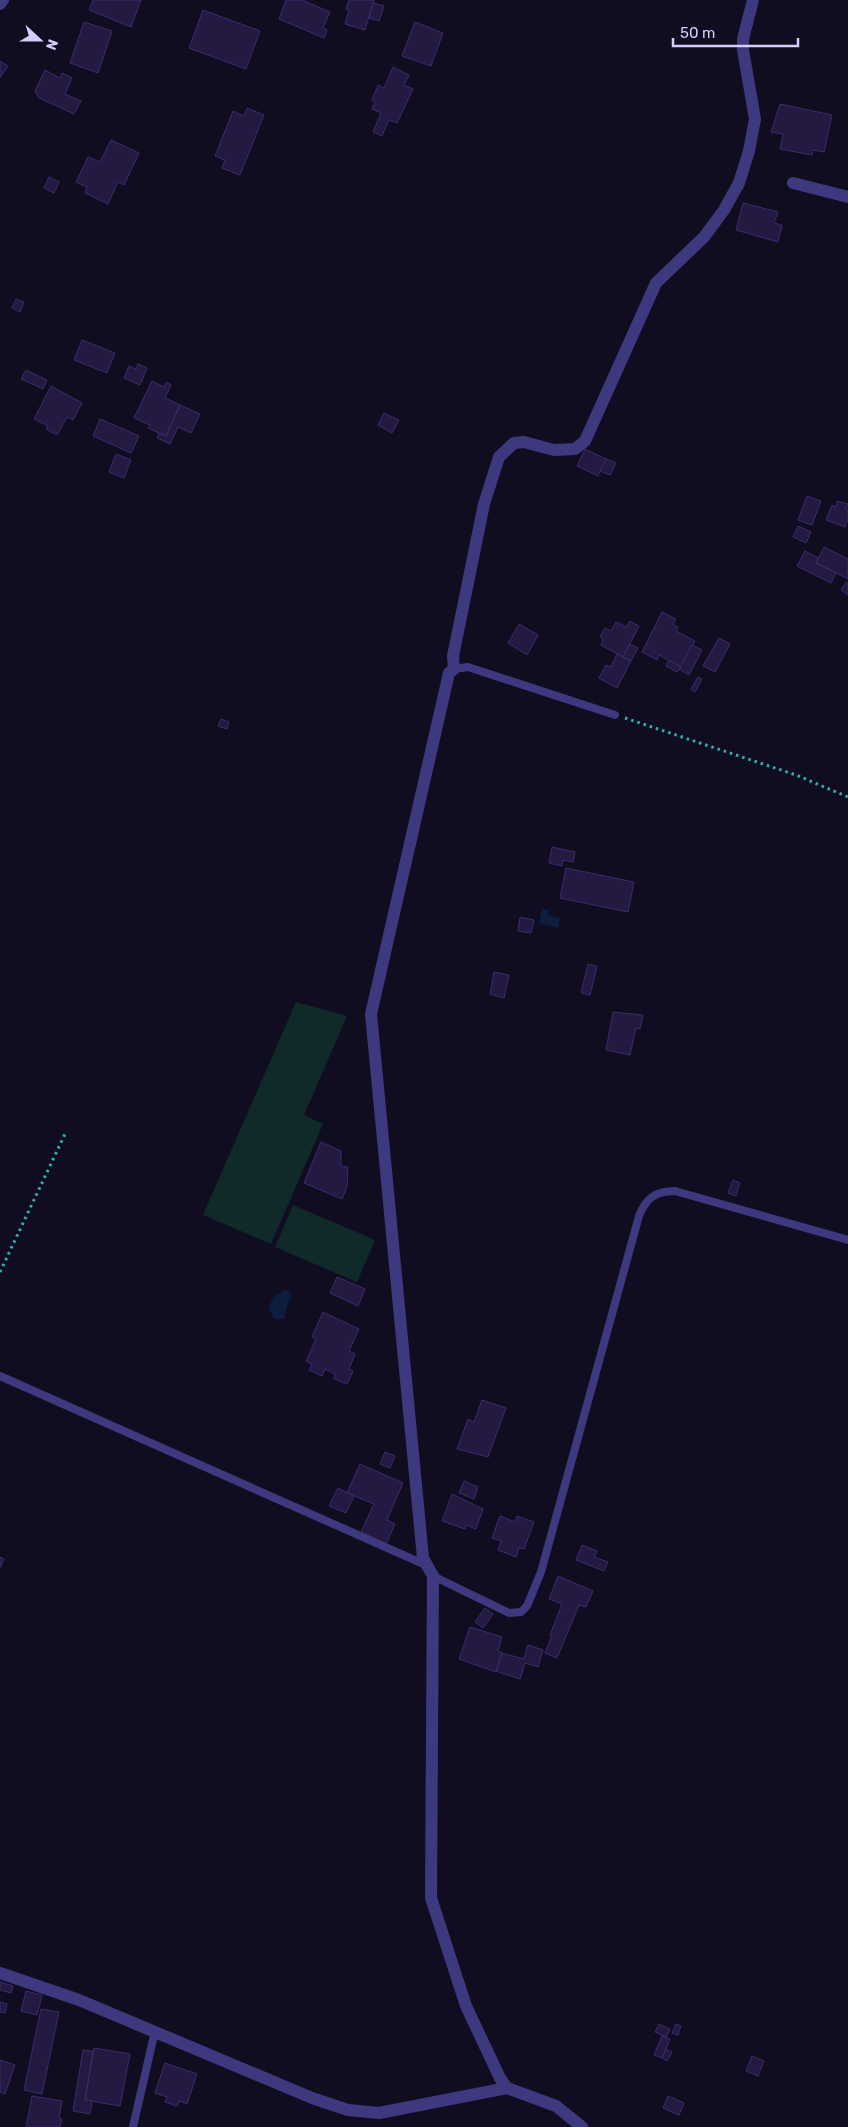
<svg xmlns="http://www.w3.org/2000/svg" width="848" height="2127" viewBox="0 0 848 2127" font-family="Rubik,sans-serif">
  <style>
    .green { fill: #102a2a }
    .water { fill: #0c1d40 }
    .building { fill: #231941; stroke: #3b2c6c }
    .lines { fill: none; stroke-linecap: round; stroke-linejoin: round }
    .path { stroke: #2fb0ac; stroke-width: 3; stroke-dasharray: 2.5 4; stroke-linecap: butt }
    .service { stroke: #3e397e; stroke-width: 8 }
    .minor { stroke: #3e397e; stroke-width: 12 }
    .tertiary { stroke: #3e397e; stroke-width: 12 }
  </style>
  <rect width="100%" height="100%" fill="#110d20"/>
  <g class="green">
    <path d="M296 1002 347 1016 304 1115 323 1124 271 1244 203 1215Z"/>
    <path d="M293 1205 375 1240 357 1282 275 1247Z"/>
  </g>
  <g class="water">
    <path d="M542 908 549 910 548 915 560 918 558 928 539 924Z"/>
    <path d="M285 1290 289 1291 292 1297 287 1305 284 1319H275L269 1310C270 1299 276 1295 285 1290Z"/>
  </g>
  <g class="building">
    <path d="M93 0H141L131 27 89 10Z"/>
    <path d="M286 0H302L330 12 323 28 327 30 324 38 279 19Z"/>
    <path d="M349 0H374L365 30 345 24 349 10 346 9Z"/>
    <path d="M373 3 384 6 379 21 369 18Z"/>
    <path d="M203 10 260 31 246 69 189 48Z"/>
    <path d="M84 22 112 31 98 73 70 63Z"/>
    <path d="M415 22 443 33 431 66 402 56Z"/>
    <path d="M0 61 8 66 0 78Z"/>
    <path d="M393 67 409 75 404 85 413 89 397 123 389 120 382 136 373 132 381 113 372 109 375 102 372 100 378 85 384 88Z"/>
    <path d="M45 70 60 78 62 73 72 78 65 94 81 101 74 114 39 98 35 91Z"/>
    <path d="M780 104 832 115 824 152 813 150 812 155 780 149 783 134 771 132Z"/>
    <path d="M247 108 264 115 240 175 222 168 225 160 215 156 233 111 244 116Z"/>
    <path d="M111 140 139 153 124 185 118 182 108 204 85 193 87 187 76 182 88 157 100 162Z"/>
    <path d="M49 177 59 182 54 193 44 188Z"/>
    <path d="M743 203 778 212 774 223 782 225 778 242 736 230Z"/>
    <path d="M16 299 24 302 20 312 12 308Z"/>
    <path d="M82 340 115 353 107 373 74 360Z"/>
    <path d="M138 364 147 368 140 385 124 378 129 366 136 369Z"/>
    <path d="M26 370 47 380 43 389 21 379Z"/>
    <path d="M152 381 164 387 166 382 171 385 165 398 180 405 166 436 148 428 150 425 134 418Z"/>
    <path d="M51 386 82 403 73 420 67 417 57 435 46 429 48 426 34 419Z"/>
    <path d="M180 405 200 414 191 433 178 427 170 444 157 438 159 433 166 436Z"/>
    <path d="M384 413 399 420 392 433 378 425Z"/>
    <path d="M100 419 139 436 131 453 93 436Z"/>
    <path d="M585 449 606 459 598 476 577 466Z"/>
    <path d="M116 454 131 460 124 478 109 472Z"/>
    <path d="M606 459 616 463 610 475 600 471Z"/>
    <path d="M807 496 821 501 812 525 798 520Z"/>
    <path d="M837 501 848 504 846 509 848 510V519L845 527 826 520 832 505 836 507Z"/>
    <path d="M798 526 811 532 806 543 793 537Z"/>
    <path d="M824 547 848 559V579L816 563Z"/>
    <path d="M805 551 818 558 816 563 836 573 831 583 797 566Z"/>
    <path d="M846 582 848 583V595L841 590Z"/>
    <path d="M662 612 676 619 673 625 678 627 676 631 695 641 681 667 659 655 657 660 642 652Z"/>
    <path d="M630 621 639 626 623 657 601 645 603 640 600 637 605 628 611 631 616 622 626 627Z"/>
    <path d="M519 624 538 635 527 655 508 643Z"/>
    <path d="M719 638 730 644 715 672 703 666Z"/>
    <path d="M630 644 638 648 631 661 623 657Z"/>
    <path d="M692 645 702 650 689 675 679 669Z"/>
    <path d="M617 654 631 661 617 688 599 678 606 665 611 667Z"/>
    <path d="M669 660 681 667 677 672 666 666Z"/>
    <path d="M698 677 702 679 695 692 691 689Z"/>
    <path d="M221 719 229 722 227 729 218 726Z"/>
    <path d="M552 847 575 852 573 862 563 860 562 866 549 863Z"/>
    <path d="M566 868 634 882 628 912 560 898Z"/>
    <path d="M520 917 534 920 531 933 518 931Z"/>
    <path d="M588 964 597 966 590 995 581 993Z"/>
    <path d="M494 972 509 975 504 998 490 994Z"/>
    <path d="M613 1012 643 1015 640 1029 636 1028 630 1055 606 1050Z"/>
    <path d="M321 1142 341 1151V1166L348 1167 347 1187 342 1199 304 1183Z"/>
    <path d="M733 1180 740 1183 736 1196 728 1193Z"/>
    <path d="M337 1277 365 1289 358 1306 330 1293Z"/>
    <path d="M323 1312 359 1329 349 1351 355 1354 349 1369 353 1371 347 1384 334 1379 335 1374 325 1369 322 1376 309 1370 312 1364 306 1361 316 1339 312 1337Z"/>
    <path d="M482 1400 506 1408 488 1457 457 1449 468 1419 474 1422Z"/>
    <path d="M385 1452 395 1456 390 1468 380 1464Z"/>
    <path d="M360 1464 403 1483 387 1520 395 1524 386 1544 361 1532 374 1504 347 1493Z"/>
    <path d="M464 1481 478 1487 474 1499 459 1493Z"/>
    <path d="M338 1488 354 1496 346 1513 329 1506Z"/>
    <path d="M452 1494 483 1509 476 1529 466 1525 465 1529 442 1521Z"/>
    <path d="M500 1516 515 1522 517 1516 534 1522 524 1549 519 1548 516 1557 498 1550 501 1541 492 1538Z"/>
    <path d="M582 1545 597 1551 594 1557 608 1562 604 1571 576 1560Z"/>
    <path d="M0 1557 4 1559 0 1568Z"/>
    <path d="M558 1576 593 1591 586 1607 579 1605 557 1658 545 1653 552 1636 550 1635 562 1604 549 1599Z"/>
    <path d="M485 1608 493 1614 483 1628 475 1622Z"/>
    <path d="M470 1627 502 1637 498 1651 502 1653 496 1672 459 1659Z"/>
    <path d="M528 1645 543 1650 538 1667 525 1663 520 1679 496 1671 502 1653 524 1659Z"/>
    <path d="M0 1982 13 1986 11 1993 0 1990Z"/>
    <path d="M26 1991 42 1995 37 2015 21 2011Z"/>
    <path d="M0 2002 7 2004 5 2013 0 2012Z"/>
    <path d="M41 2009 59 2012 42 2094 24 2090Z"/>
    <path d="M659 2024 670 2029 666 2037 655 2032Z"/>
    <path d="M676 2024 681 2026 678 2035 672 2033Z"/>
    <path d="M662 2036 670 2039 662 2058 654 2055Z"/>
    <path d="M94 2048 130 2054 120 2106 85 2100Z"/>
    <path d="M666 2049 672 2052 667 2061 662 2058Z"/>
    <path d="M83 2050 93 2051 85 2100 92 2101 90 2114 73 2111Z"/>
    <path d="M752 2056 764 2061 758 2076 746 2071Z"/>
    <path d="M0 2060 15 2065 5 2094 0 2092Z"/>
    <path d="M165 2063 197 2074 187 2104 179 2101 177 2106 165 2102 167 2097 155 2093Z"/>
    <path d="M32 2096 62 2101 59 2118 62 2119 60 2127H26Z"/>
    <path d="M668 2096 684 2103 679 2115 663 2108Z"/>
  </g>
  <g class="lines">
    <g class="path">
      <path d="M625 718 796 775 848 797"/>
      <path d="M0 1272 65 1134"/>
    </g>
    <g class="service">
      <path d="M454 669 468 667 615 715"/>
      <path d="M0 1376 428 1566"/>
      <path d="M433 1576 509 1613 521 1612 527 1606 541 1572 639 1216C646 1198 656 1191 675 1191L848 1240"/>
      <path d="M133 2127 155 2031"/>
    </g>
    <g class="minor">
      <path d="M793 183 848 197"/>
      <path d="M0 1973 79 2000 312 2098 348 2110 379 2113 507 2088 556 2106 582 2127"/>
      <path d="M507 2088 500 2078 466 2006 431 1898 433 1576 423 1558 371 1014 449 673 454 669 453 656 484 504 499 457 514 443 524 442 554 450 575 449 585 441 656 283 704 237 724 210 739 183 749 151 755 119 743 50V39L753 0"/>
    </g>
    <path class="tertiary" d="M0 4 3 0"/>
  </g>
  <g transform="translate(40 40) rotate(111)" stroke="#110d20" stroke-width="4" paint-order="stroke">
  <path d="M0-4L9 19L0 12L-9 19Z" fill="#d4cdfe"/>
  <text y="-8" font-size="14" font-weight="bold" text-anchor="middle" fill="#d4cdfe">N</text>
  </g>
  <path d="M673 38v8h125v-8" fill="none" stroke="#d4cdfe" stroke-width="2.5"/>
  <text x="680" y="38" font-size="15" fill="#d4cdfe" stroke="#110d20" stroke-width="4" paint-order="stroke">50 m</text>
</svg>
